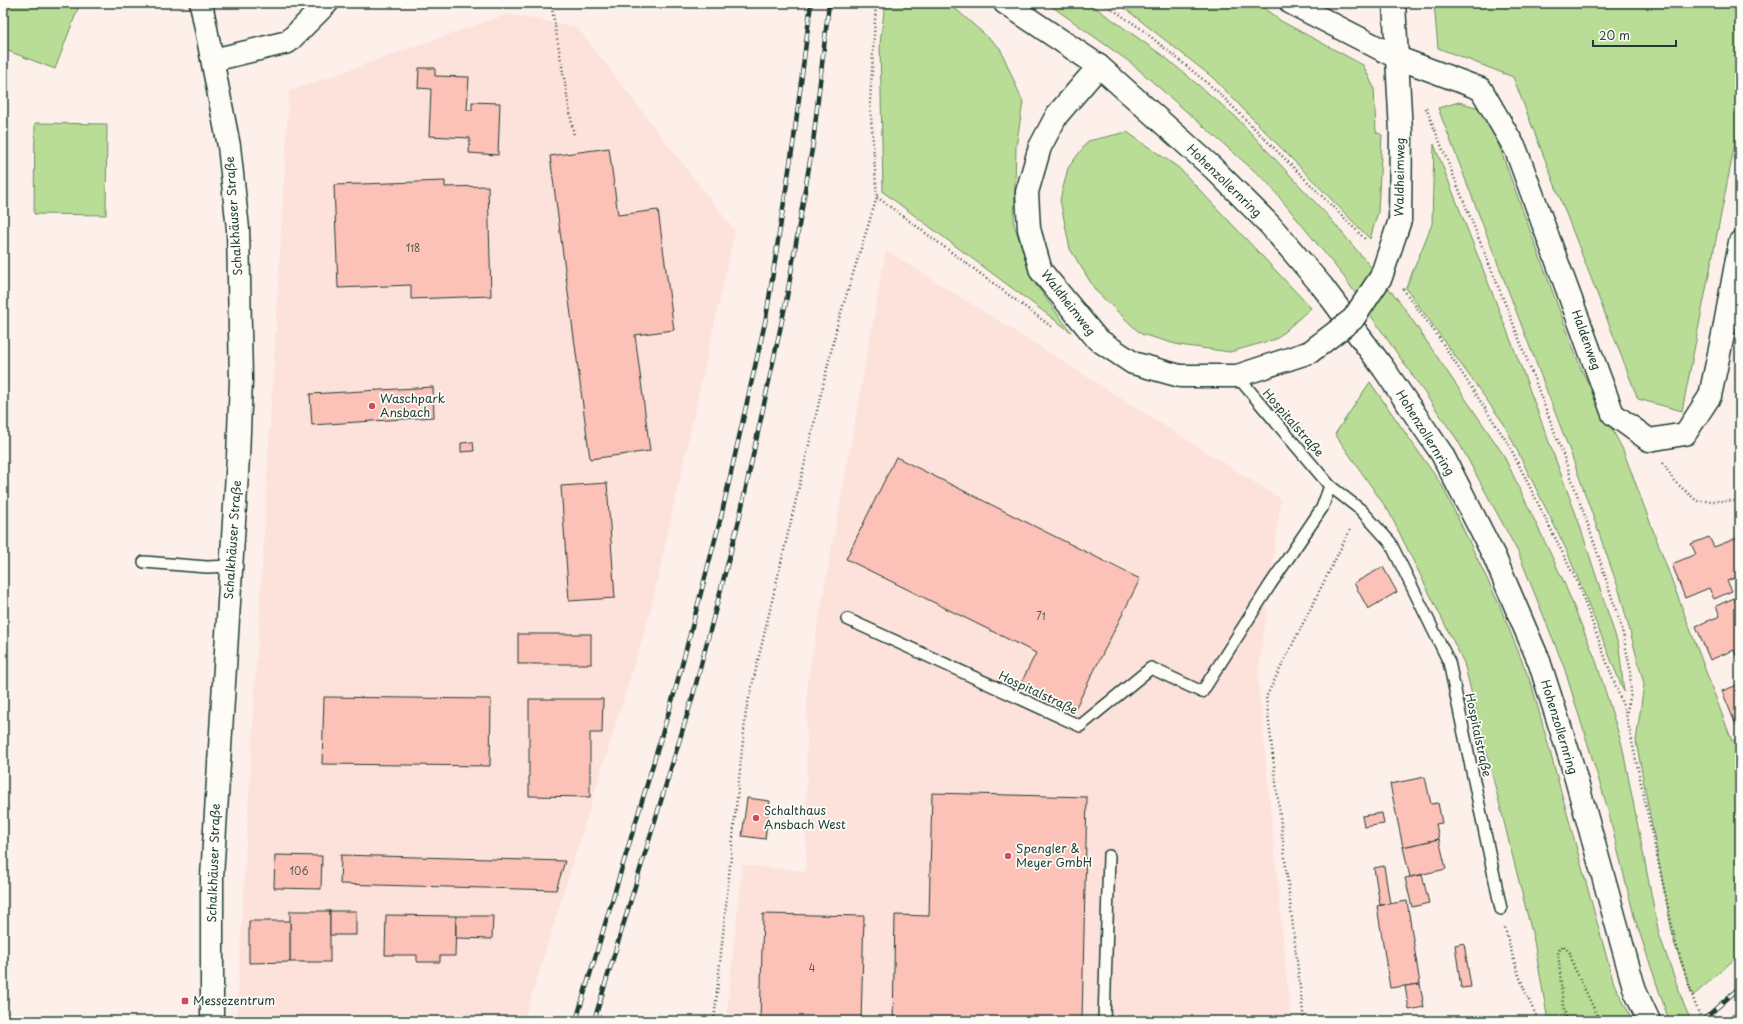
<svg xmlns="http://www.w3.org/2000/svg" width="1743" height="1024" viewBox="0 0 1743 1024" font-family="'Playpen Sans',sans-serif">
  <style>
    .built { fill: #fde2db }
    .green { fill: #b9dc96; stroke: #6c8c65 }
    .building { fill: #fcc1b7; stroke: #1f3d34 }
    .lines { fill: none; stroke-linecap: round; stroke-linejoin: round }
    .service-casing { stroke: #1f3d34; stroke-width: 14 }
    .minor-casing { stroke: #1f3d34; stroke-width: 25 }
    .tertiary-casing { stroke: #1f3d34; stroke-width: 25 }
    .secondary-casing { stroke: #1f3d34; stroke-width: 25 }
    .path { stroke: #1f3d34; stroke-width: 2.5; stroke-dasharray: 1 3; stroke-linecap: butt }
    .service { stroke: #fdfcf7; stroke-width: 11 }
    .minor { stroke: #fdfcf7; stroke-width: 22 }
    .tertiary { stroke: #fdfcf7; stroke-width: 22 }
    .secondary { stroke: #fdfcf7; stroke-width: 22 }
    .rail-casing { stroke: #1f3d34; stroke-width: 4.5 }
    .rail { stroke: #fdfcf7; stroke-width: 3; stroke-dasharray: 9; stroke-linecap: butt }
    .minor-bridge-casing { stroke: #1f3d34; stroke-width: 25; stroke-linecap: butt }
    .minor-bridge { stroke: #fdfcf7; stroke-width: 22 }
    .poi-dot { fill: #d1495b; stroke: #fdfcf7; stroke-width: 1.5 }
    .labels { text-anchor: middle; stroke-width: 3.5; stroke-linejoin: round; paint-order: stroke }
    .number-label { font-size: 10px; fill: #565e55 }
    .street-label { font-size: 12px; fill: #1f3d34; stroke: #fdfcf7 }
    .poi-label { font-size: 12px; fill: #1f3d34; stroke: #fdfcf7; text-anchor: start }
  </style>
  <rect width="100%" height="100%" fill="#fdf0ea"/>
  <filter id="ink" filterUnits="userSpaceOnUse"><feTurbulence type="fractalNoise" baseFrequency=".025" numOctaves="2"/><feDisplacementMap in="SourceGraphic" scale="8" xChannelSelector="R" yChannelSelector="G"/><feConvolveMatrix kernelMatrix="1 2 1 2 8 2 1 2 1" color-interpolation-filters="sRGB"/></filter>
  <g filter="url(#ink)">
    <g class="built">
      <path d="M507 14 577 27 735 231 650 614 524 1021H236L289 91Z"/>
      <path d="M886 250 1281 499 1258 678 1291 1021H726L742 865 806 871 807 683Z"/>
    </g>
    <g class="green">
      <path d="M3 3H80L55 69 3 49Z"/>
      <path d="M885 3H949L1000 48 1023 102 1016 147 1014 224 1033 281 1071 332 883 192 880 44Z"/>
      <path d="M1047 3H1089L1166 58 1235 116 1329 217 1400 302 1503 454 1563 580 1596 661 1622 745 1659 934 1684 1005 1691 1021H1670L1668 1018 1634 916 1606 803 1564 667 1518 552 1458 441 1344 277 1267 182 1131 63Z"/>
      <path d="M1118 3H1257L1281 21 1363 65 1374 88 1376 132 1382 135 1378 212 1370 239 1212 77Z"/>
      <path d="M1434 3H1740V118L1682 411 1638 399 1513 77 1438 48Z"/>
      <path d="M1459 102 1479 108 1495 135 1581 369 1623 450 1732 741 1740 738V954L1693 996 1674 942 1636 741 1644 684 1619 590 1571 454 1438 108Z"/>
      <path d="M35 123 107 124 106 215 34 214Z"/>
      <path d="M1127 132 1179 168 1311 308 1276 339 1230 352 1179 345 1141 334 1096 291 1070 249 1060 200 1068 168 1088 141Z"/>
      <path d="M1434 144 1520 364 1578 520 1619 647 1624 692 1566 549 1504 424 1406 288 1432 224Z"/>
      <path d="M1370 382 1443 487 1499 604 1532 686 1614 984 1633 1021H1548L1534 941 1464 663 1389 512 1335 434Z"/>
      <path d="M3 964 6 1021H3Z"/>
    </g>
    <g class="building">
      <path d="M419 68H435V76L469 77 467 110H472V102L500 103 498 155 469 153 470 138 429 136 431 89 418 88Z"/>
      <path d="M609 148 618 215 658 210 674 330 635 335 650 451 590 459 550 156Z"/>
      <path d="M445 181V187L488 186 491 296 411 299V285L338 288 334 185Z"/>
      <path d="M433 387 434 417 312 425 310 394Z"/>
      <path d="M473 442 474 451 461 452V443Z"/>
      <path d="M896 457 1140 579 1075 709 1021 683 1036 653 846 559Z"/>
      <path d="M607 483 615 598 569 601 561 486Z"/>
      <path d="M1709 537 1714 547 1737 538 1740 546V576L1727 581 1732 591 1714 599 1709 588 1685 598 1672 564 1696 554 1691 544Z"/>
      <path d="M1383 567 1397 592 1368 609 1354 583Z"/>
      <path d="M1734 598 1738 609 1740 608V660L1738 661 1734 650 1710 660 1696 626 1720 616 1716 606Z"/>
      <rect x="518" y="634" width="73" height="30"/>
      <path d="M1740 684V723L1736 725 1722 691Z"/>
      <path d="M324 697 491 699 490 766 322 764Z"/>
      <path d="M529 699H603L602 733H590V797L529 796Z"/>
      <path d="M1425 777 1431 804 1438 803 1442 823 1436 824 1439 839 1403 847 1390 784Z"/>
      <path d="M932 793 1087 797 1082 1021H893L895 915 929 916Z"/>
      <path d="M747 798 770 801 765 839 742 836Z"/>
      <path d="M1382 813 1384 824 1364 827 1362 816Z"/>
      <path d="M1439 839 1446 869 1410 877 1403 847Z"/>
      <path d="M275 855 322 856 321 889 274 888Z"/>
      <path d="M341 855 565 861 556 890 340 884Z"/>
      <path d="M1384 866 1390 904 1380 905 1374 868Z"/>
      <path d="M1422 875 1429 903 1412 907 1405 878Z"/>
      <path d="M1407 901 1420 984 1390 988 1377 906Z"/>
      <rect x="290" y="911" width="40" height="51"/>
      <rect x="330" y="911" width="26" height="24"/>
      <path d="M763 914 864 916 861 1021H760Z"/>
      <path d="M386 915 456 916 455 956H440V962H417V955H385Z"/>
      <path d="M456 916H493L492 939 456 938Z"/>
      <path d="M249 921H290V962L249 963Z"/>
      <path d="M1464 943 1471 987 1461 988 1455 945Z"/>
      <path d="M1420 984 1424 1007 1409 1010 1405 986Z"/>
    </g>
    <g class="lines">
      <g class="service-casing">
        <g id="service">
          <path d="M1237 376 1330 486 1361 510 1390 542 1449 662 1501 909"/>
          <path d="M144 562 207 567 231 566"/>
          <path d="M847 619 1080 726 1151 668 1202 692 1270 585 1322 508 1330 486"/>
          <path d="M1104 1021 1109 856"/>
        </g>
      </g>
      <g class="minor-casing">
        <g id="minor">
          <path d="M1291 3 1398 58 1481 89 1516 150 1613 414 1649 440 1685 434 1710 396 1724 330 1740 242"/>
          <path d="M1394 3 1401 132 1400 220"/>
          <path d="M213 60 288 42 327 3"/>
          <path d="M1099 66 1057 115 1040 147 1027 192 1029 229 1041 271 1097 339 1133 363 1180 376H1237L1310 352"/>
        </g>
      </g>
      <g class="tertiary-casing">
        <path id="tertiary" d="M201 3 229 146 238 229 241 380 238 457 212 877V1021"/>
      </g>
      <g class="secondary-casing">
        <path id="secondary" d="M1005 3 1099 66 1213 168 1270 225 1322 286 1384 369 1442 454 1494 556 1539 661 1571 761 1635 991 1649 1021"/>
      </g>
      <g class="path">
        <path d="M551 3 574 136"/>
        <path d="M1103 3 1140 28 1217 91 1366 240"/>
        <path d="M1426 108 1513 323 1561 449 1593 539 1622 629 1630 668 1631 694 1626 714"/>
        <path d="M877 197 1052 327"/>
        <path d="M1403 289 1437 335 1509 445 1578 584 1626 714 1676 944 1694 1001 1702 1021"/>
        <path d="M1663 463 1674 481 1697 501H1736L1740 499"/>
        <path d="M1505 928C1513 960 1523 991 1539 1021"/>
        <path d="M714 1021 746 711 838 322 877 197 870 102 876 3"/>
        <path d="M1304 1021 1266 697 1351 528"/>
        <path d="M1567 1021 1563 1005 1558 952 1563 945 1570 953 1574 967 1600 1021"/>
      </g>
      <use href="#service" class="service"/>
      <use href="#minor" class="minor"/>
      <use href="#tertiary" class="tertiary"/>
      <use href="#secondary" class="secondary"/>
      <g class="rail-casing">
        <g id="rail">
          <path d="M576 1021 675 691 721 517 766 318 794 138 811 3"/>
          <path d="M594 1021 692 699 739 520 786 302 813 143 829 3"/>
          <path d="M1702 1021 1740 987"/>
          <path d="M1729 1021 1740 1011"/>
        </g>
      </g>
      <use href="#rail" class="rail"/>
      <g class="minor-bridge-casing">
        <path id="minor-bridge" d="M1310 352 1353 319 1381 277 1400 220"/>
      </g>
      <use href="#minor-bridge" class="minor-bridge"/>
    </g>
  </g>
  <g class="poi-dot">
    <circle cx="372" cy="406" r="4"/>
    <circle cx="756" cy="818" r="4"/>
    <circle cx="1008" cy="856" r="4"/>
    <rect x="181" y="997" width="8" height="8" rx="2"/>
  </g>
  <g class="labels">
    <g class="number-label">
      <text x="413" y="252">118</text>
      <text x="1041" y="620">71</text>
      <text x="299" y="875">106</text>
      <text x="812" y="972">4</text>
    </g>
    <g class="street-label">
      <text transform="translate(1400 177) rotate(-89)" y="4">Waldheimweg</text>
      <text transform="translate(1224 181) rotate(44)" y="4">Hohenzollernring</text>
      <text transform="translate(234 216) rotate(-94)" y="4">Schalkhäuser Straße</text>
      <text transform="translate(1068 303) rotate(52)" y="4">Waldheimweg</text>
      <text transform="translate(1586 340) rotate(70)" y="4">Haldenweg</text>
      <text transform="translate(1293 423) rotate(49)" y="4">Hospitalstraße</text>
      <text transform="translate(1425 433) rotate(58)" y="4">Hohenzollernring</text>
      <text transform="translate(233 540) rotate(-86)" y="4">Schalkhäuser Straße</text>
      <text transform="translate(1038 693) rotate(25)" y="4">Hospitalstraße</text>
      <text transform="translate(1559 727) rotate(73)" y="4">Hohenzollernring</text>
      <text transform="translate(1478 735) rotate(78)" y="4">Hospitalstraße</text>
      <text transform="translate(214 863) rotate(-88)" y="4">Schalkhäuser Straße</text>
    </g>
    <g class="poi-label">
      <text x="380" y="403">Waschpark<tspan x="380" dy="14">Ansbach</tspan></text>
      <text x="764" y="815">Schalthaus<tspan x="764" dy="14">Ansbach West</tspan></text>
      <text x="1016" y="853">Spengler &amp;<tspan x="1016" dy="14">Meyer GmbH</tspan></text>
      <text x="193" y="1005">Messezentrum</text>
    </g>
  </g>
  <rect width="1743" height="1024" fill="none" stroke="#fdfcf7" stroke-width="16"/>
  <rect x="8" y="8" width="1727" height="1008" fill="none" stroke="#1f3d34" stroke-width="1.5" filter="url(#ink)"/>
  <path d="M1593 40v6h83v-6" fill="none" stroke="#1f3d34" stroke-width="2"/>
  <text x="1599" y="40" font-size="12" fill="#1f3d34" stroke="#fdfcf7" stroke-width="3" paint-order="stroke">20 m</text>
</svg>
